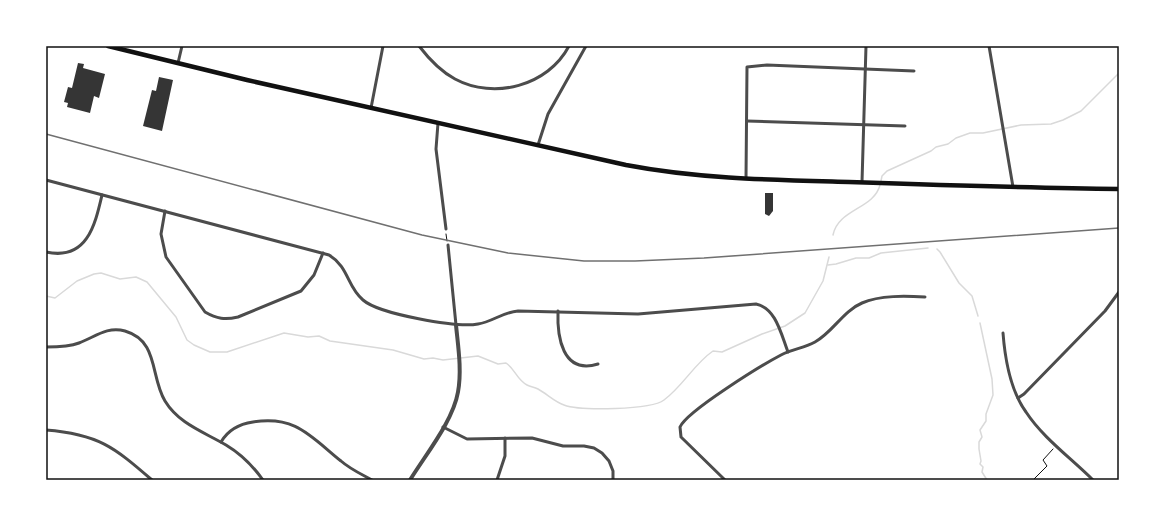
<svg xmlns="http://www.w3.org/2000/svg" width="1165" height="526" viewBox="0 0 1165 526" font-family="Arial,sans-serif">
  <style>
    .lines { fill: none; stroke-linecap: round; stroke-linejoin: round }
    .stream { stroke: #d9d9d9; stroke-width: 1.5 }
    .building { fill: #353535 }
    .path { stroke: #111; stroke-width: 1 }
    .minor { stroke: #4c4c4c; stroke-width: 3 }
    .tertiary { stroke: #4c4c4c; stroke-width: 4 }
    .secondary { stroke: #111; stroke-width: 4.5 }
    .rail { stroke: #707070; stroke-width: 1.5 }
    .neatline { fill: none; stroke: #111; stroke-width: 1.5 }
  </style>
  <rect width="100%" height="100%" fill="#fff"/>
  <g class="lines">
    <g class="stream">
      <path d="M881 181 882 176 887 171 931 151 936 147 948 144 956 138 970 133H983L1021 125 1051 124 1063 120 1081 111 1119 73"/>
      <path d="M833 235C838 209 874 209 880 185"/>
      <path d="M937 249 940 252 959 283 972 296 978 316"/>
      <path d="M828 265 836 264 856 258H869L881 253 928 248"/>
      <path d="M46 296 55 298 77 281 94 274 101 273 120 279 136 277 147 282 176 317 187 340 194 345 210 352H227L284 333 308 337 319 336 330 341 393 350 424 359 433 358 443 360 478 356 498 364 506 363C515 369 517 380 527 385 531 387 534 387 538 389 547 394 555 402 564 405 580 411 651 410 664 400 683 386 694 364 713 351L722 352 762 334 785 326 805 313 823 281 829 257"/>
      <path d="M980 323 992 379 993 395 986 414V421L980 430 982 437 979 442V449L981 461 980 464 983 467 982 472 987 480"/>
    </g>
  </g>
  <g class="building">
    <path d="M78 63 84 64 83 68 105 74 99 98 94 96 90 113 67 107 68 103 64 102 68 87 72 88Z"/>
    <path d="M159 77 173 80 162 131 143 126 152 90 156 91Z"/>
    <path d="M765 193H773V211L769 216 765 214Z"/>
  </g>
  <g class="lines">
    <g class="path">
      <path d="M446 234 447 241"/>
      <path d="M1033 480 1047 466 1043 460 1053 449"/>
    </g>
    <g class="minor">
      <path d="M419 46C429 59 440 71 455 79 494 100 548 86 569 46"/>
      <path d="M989 46 1013 187"/>
      <path d="M178 63 182 46"/>
      <path d="M371 108 383 46"/>
      <path d="M747 121 905 126"/>
      <path d="M438 123 436 149 446 229"/>
      <path d="M538 145 548 114 586 46"/>
      <path d="M746 178 747 67 767 65 914 71"/>
      <path d="M46 180 329 255C349 267 347 287 363 300 379 314 457 328 478 324 492 322 503 312 518 311L638 314 756 304C776 308 781 334 788 352"/>
      <path d="M862 182 866 46"/>
      <path d="M165 211 161 234 166 257 205 312C217 319 225 320 238 317L301 291 314 275 323 253"/>
      <path d="M448 245 456 325"/>
      <path d="M46 252C87 261 95 225 102 195"/>
      <path d="M558 311C557 336 562 375 598 364"/>
      <path d="M1003 333C1005 359 1010 390 1026 412 1043 438 1071 458 1093 480"/>
      <path d="M46 347C57 347 69 347 79 343 95 337 107 326 125 331 159 341 150 376 165 401 179 424 204 432 226 445 241 454 253 466 263 480"/>
      <path d="M1018 398 1024 394 1105 311 1119 292"/>
      <path d="M443 427 467 439 532 438 563 446H584L594 448 602 453 609 461 613 471V480"/>
      <path d="M46 430C98 434 114 447 152 480"/>
      <path d="M221 442C228 430 239 424 253 422 296 415 311 437 341 461 350 469 361 474 372 480"/>
      <path d="M497 480 505 456V438"/>
      <path d="M725 480 681 437 680 427C687 411 762 365 781 355 792 349 805 348 815 342 833 332 843 311 862 303 880 295 906 296 925 297"/>
    </g>
    <path class="tertiary" d="M410 480C426 454 453 421 458 392 462 370 458 346 456 325"/>
    <path class="secondary" d="M108 46 247 80 626 165C699 179 775 180 849 182 939 185 1029 188 1119 189"/>
    <path class="rail" d="M46 134 422 235 508 253 584 261H635L704 258 1119 228"/>
  </g>
  <rect width="1165" height="526" fill="none" stroke="#ffffff" stroke-width="94"/>
  <rect x="47" y="47" width="1071" height="432" class="neatline"/>
</svg>
